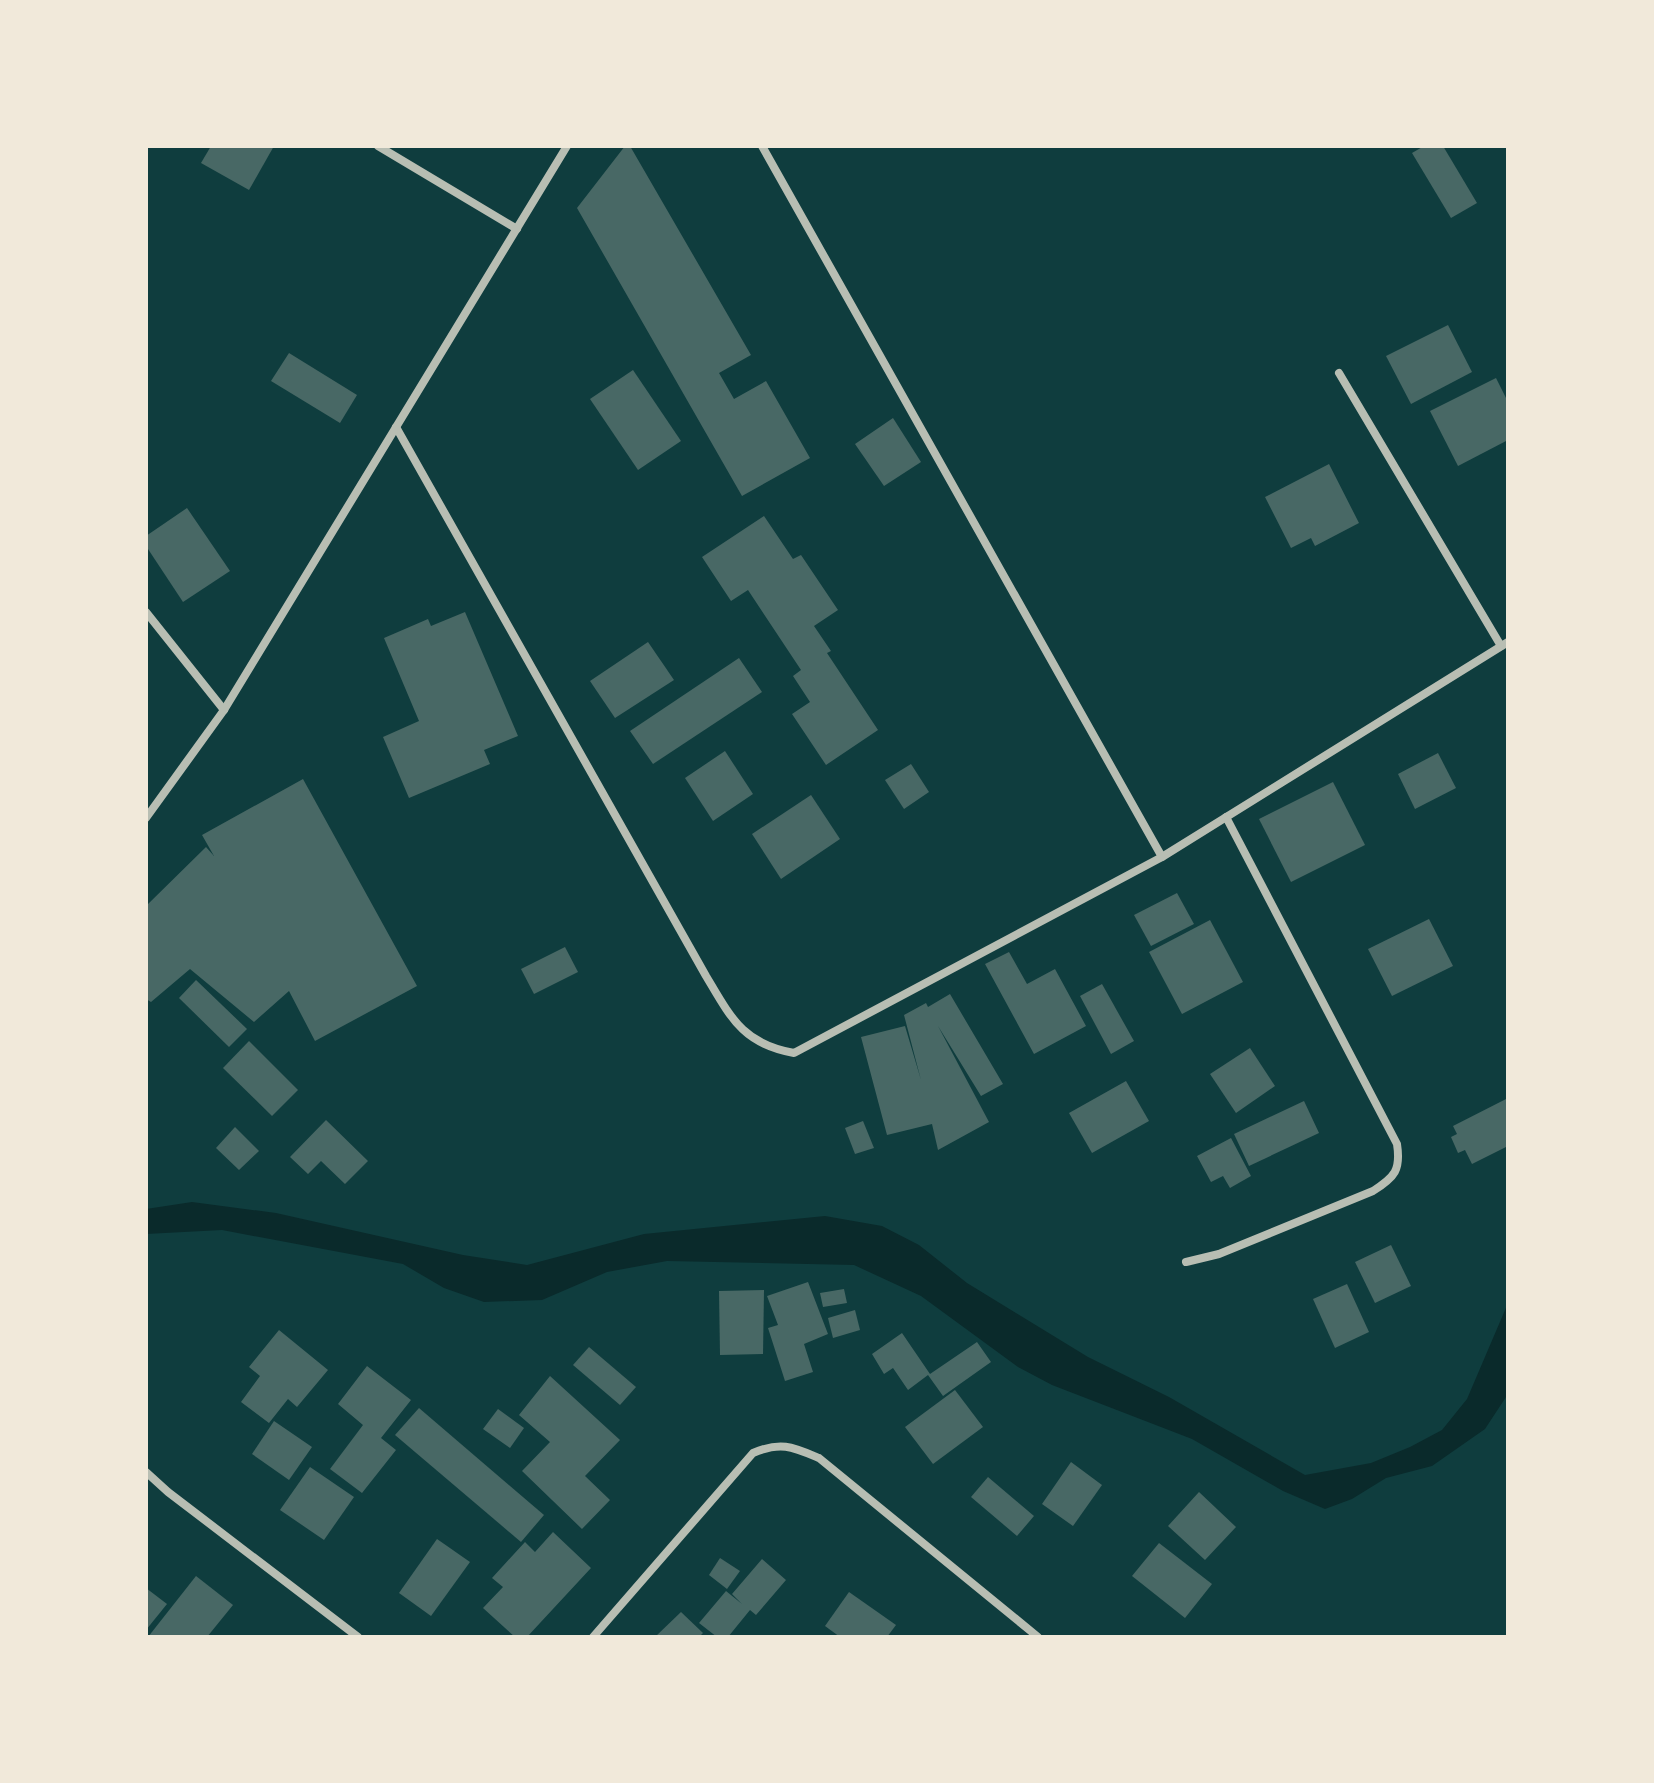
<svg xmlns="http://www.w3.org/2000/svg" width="1654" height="1783" viewBox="0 0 1654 1783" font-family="'Noto Serif',serif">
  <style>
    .water { fill: #0a2a2b }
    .building { fill: #486865 }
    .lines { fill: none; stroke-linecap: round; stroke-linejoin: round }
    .minor { stroke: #b8beb3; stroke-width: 8 }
  </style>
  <rect width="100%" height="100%" fill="#0f3d3e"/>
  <path class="water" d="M192 1202 276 1213 463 1255 527 1265 644 1234 825 1216 882 1226 919 1245 967 1283 1088 1357 1169 1397 1305 1475 1371 1463 1410 1447 1442 1430 1467 1399 1508 1303V1394L1485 1429 1432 1466 1386 1478 1352 1499 1325 1509 1283 1491 1192 1439 1052 1385 1018 1367 921 1296 854 1265 667 1261 607 1272 542 1300 484 1302 444 1288 403 1264 222 1230 146 1234V1209Z"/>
  <g class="building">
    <path d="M211 146H274L249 190 201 163Z"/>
    <path d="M625 146H630L751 355 719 373 734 399 766 381 810 458 742 496 577 208Z"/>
    <path d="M1424 146H1443L1477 203 1451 218 1412 153Z"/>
    <path d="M1448 325 1472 372 1411 404 1386 356Z"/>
    <path d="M289 353 357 395 340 423 271 381Z"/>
    <path d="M633 370 681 441 638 470 590 399Z"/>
    <path d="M1496 378 1508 402V440L1458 466 1430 411Z"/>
    <path d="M893 418 921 462 884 486 855 444Z"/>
    <path d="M1329 464 1359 523 1315 546 1311 538 1291 548 1265 497Z"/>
    <path d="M187 508 230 571 183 602 146 546V536Z"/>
    <path d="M764 516 793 559 801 555 838 610 814 626 831 651 827 653 878 730 826 765 792 714 810 702 793 676 801 670 748 590 731 601 702 557Z"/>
    <path d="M465 612 518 736 484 750 490 764 409 798 383 737 419 721 384 638 428 619 431 626Z"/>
    <path d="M648 642 674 680 615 718 590 681Z"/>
    <path d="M739 658 762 692 653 764 630 731Z"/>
    <path d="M725 751 753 794 713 821 685 778Z"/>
    <path d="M1438 753 1456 788 1415 809 1398 774Z"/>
    <path d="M911 764 929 792 904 809 885 780Z"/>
    <path d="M303 779 417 986 315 1041 289 991 254 1022 190 969 151 1002 146 999V906L206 847 214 856 202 835Z"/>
    <path d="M1333 782 1365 845 1291 882 1259 819Z"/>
    <path d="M811 795 840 839 781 879 752 834Z"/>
    <path d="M1177 893 1194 924 1151 946 1134 915Z"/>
    <path d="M1429 919 1453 966 1392 996 1368 949Z"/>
    <path d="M1210 920 1243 982 1182 1014 1149 952Z"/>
    <path d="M565 947 578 972 534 994 521 969Z"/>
    <path d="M1009 952 1027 984 1055 969 1086 1026 1034 1054 985 964Z"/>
    <path d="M196 980 247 1029 229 1047 179 998Z"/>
    <path d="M1102 984 1134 1041 1111 1054 1080 996Z"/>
    <path d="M950 994 1003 1084 981 1096 938 1026 989 1122 938 1150 932 1124 887 1135 861 1037 905 1026 921 1080 904 1015 926 1003 928 1007Z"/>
    <path d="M249 1041 298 1090 272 1116 223 1068Z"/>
    <path d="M1250 1048 1275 1086 1236 1113 1210 1074Z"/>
    <path d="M1126 1081 1149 1121 1092 1153 1069 1113Z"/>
    <path d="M1508 1098V1146L1472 1164 1465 1150 1458 1153 1451 1137 1457 1134 1453 1126Z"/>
    <path d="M1304 1101 1319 1133 1249 1166 1234 1134Z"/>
    <path d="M326 1120 368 1161 345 1184 321 1161 308 1174 290 1157Z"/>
    <path d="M863 1121 874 1148 855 1154 845 1128Z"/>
    <path d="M235 1127 259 1151 239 1170 216 1148Z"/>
    <path d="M1231 1138 1251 1176 1230 1188 1223 1176 1211 1182 1197 1156Z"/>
    <path d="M1391 1245 1411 1286 1375 1303 1355 1262Z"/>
    <path d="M808 1282 828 1334 804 1344 813 1372 785 1381 768 1328 778 1325 767 1296Z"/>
    <path d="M1347 1284 1369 1332 1335 1348 1313 1299Z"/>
    <path d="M844 1289 847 1303 823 1307 820 1293Z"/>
    <path d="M764 1290 763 1354 720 1355 719 1291Z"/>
    <path d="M855 1310 860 1330 833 1338 828 1318Z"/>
    <path d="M279 1330 328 1370 297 1407 288 1399 269 1423 241 1402 260 1376 249 1367Z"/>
    <path d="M902 1333 930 1374 977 1342 991 1362 943 1396 928 1375 908 1390 893 1368 884 1374 872 1354Z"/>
    <path d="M589 1347 636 1387 620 1405 573 1365Z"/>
    <path d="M367 1366 411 1400 381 1438 396 1450 362 1493 330 1469 363 1425 338 1404Z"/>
    <path d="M550 1376 620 1440 585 1476 610 1500 582 1529 522 1471 550 1442 519 1415Z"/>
    <path d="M955 1390 983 1427 933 1464 905 1427Z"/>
    <path d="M419 1408 544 1515 521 1542 395 1435Z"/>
    <path d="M498 1409 524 1428 510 1448 483 1429Z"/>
    <path d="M274 1421 312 1447 289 1480 252 1454Z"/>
    <path d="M1071 1462 1102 1485 1073 1526 1042 1504Z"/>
    <path d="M310 1467 354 1497 324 1540 280 1510Z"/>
    <path d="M988 1477 1034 1516 1017 1536 971 1497Z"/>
    <path d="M1199 1492 1236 1527 1205 1560 1168 1526Z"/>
    <path d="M553 1532 591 1568 527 1637H515L483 1608 503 1587 492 1578 525 1542 535 1552Z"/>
    <path d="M437 1539 470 1562 431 1616 399 1593Z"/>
    <path d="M1159 1543 1212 1584 1185 1618 1132 1576Z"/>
    <path d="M720 1558 740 1571 727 1589 709 1575Z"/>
    <path d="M762 1559 786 1580 756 1615 750 1610 728 1637H717L699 1623 726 1591 742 1604 732 1594Z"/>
    <path d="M196 1576 233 1605 207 1637H148Z"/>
    <path d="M146 1588 167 1604 146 1630Z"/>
    <path d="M849 1592 896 1625 887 1637H840L825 1626Z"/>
    <path d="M681 1612 703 1633 699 1637H655Z"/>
  </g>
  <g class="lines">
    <g class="minor">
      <path d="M378 146 517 229"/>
      <path d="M762 146 1162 857"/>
      <path d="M1339 373 1501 646"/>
      <path d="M396 427 706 976C731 1018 743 1044 794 1053L1162 857 1508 642"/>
      <path d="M146 612 224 710"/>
      <path d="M146 818 224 710 567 146"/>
      <path d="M1186 1262 1219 1254 1373 1191C1395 1177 1401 1170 1397 1144L1226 817"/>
      <path d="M146 1472 168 1492 358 1637"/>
      <path d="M593 1637 753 1453C781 1441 793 1447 819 1458L1038 1637"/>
    </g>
  </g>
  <rect width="1654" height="1783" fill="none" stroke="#f1e9da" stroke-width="296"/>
</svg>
